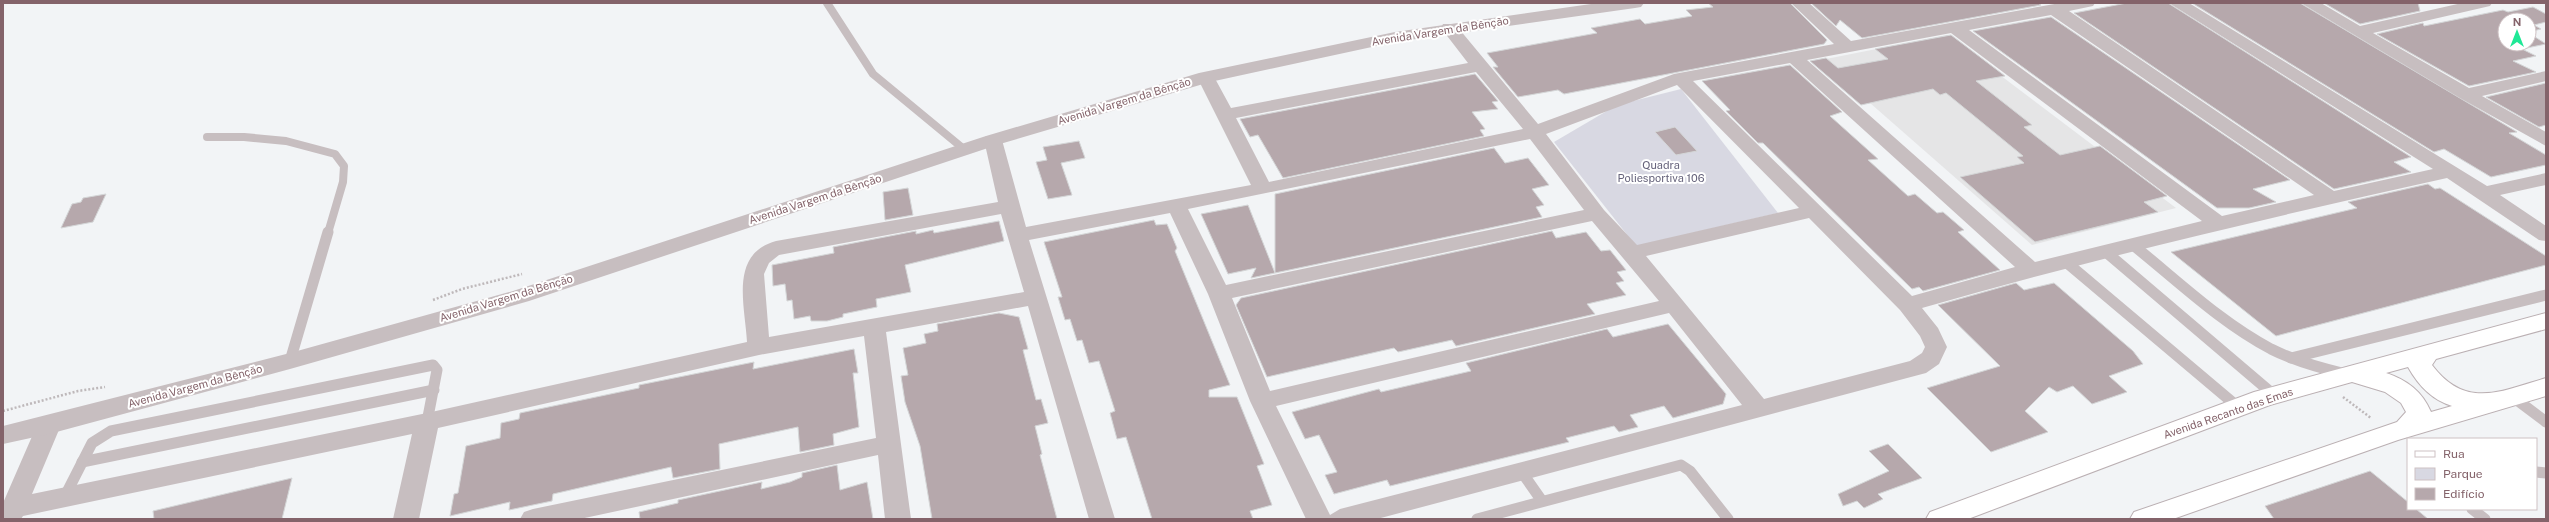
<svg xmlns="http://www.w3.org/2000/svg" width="2549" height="522" viewBox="0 0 2549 522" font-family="'Public Sans',sans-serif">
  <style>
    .built { fill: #e5e5e6 }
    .green { fill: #d8d8e2 }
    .building { fill: #b6a8ac; stroke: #d4d6d7 }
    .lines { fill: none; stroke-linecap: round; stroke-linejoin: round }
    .secondary-casing { stroke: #bbb0b3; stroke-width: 2 }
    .path { stroke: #beb8ba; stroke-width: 2.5; stroke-dasharray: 2 2; stroke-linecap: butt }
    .service-far1 { stroke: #c7bec0; stroke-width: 8 }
    .service { stroke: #c7bec0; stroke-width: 11 }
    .minor { fill: #c7bec0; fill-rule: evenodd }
    .tertiary { fill: #c7bec0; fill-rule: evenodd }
    .secondary { fill: #fff; fill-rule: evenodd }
    .labels { text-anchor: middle; stroke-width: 4; stroke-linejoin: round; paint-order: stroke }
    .street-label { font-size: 11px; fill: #84636a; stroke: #fff }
    .park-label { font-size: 11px; fill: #66637b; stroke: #fff }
  </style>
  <rect width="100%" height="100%" fill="#f2f4f6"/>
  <path class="built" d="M1947 35 2176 208 2032 245 1821 60Z"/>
  <path class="green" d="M1681 89 1778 213 1636 246 1554 142 1617 105Z"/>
  <g class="building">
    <path d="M1708 3H1790L1827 40 1824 44 1564 94 1558 90 1518 97 1493 67H1498L1487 53 1597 33 1591 28 1640 19 1645 24 1692 16 1686 10 1713 7Z"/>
    <path d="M1811 3H2038L2041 5 1862 38 1840 20 1836 26Z"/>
    <path d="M2127 3H2168L2411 157 2394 162 2411 172 2334 189 2074 13Z"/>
    <path d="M2192 3H2300L2517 132 2509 133 2546 155V165L2491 177 2444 149 2434 152Z"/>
    <path d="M2324 3H2418L2420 11 2360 24Z"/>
    <path d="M2533 7 2546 14V22L2534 25 2541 29 2529 32V20H2505V44H2529V33L2546 44 2522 49 2536 56 2513 61 2536 72 2469 86 2377 34 2423 23 2424 26 2503 10 2508 12Z"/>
    <path d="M2051 17 2290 180 2253 189 2276 202 2249 208H2217L1973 31Z"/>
    <path d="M1951 35 2005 76 1976 81 2032 125 2024 127 2060 155 2100 146 2167 196 2144 202 2158 212 2035 242 1960 177 2024 163 2017 157 2023 156 1946 93 1940 95 1933 89 1861 105 1810 61 1826 58 1838 68 1888 59 1875 49Z"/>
    <path d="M1790 65 1842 112 1830 116 1878 159 1868 160 1908 196 1915 194 1937 213 1943 212 1964 230 1958 232 2000 270 1923 291 1919 287 1912 289 1763 143H1758L1726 111 1730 110 1702 81Z"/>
    <path d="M1475 74 1498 101 1492 102 1498 109 1472 112 1485 129 1480 130 1484 136 1283 178 1258 135 1250 137 1240 119Z"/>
    <path d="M2546 83V125L2539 127 2486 97Z"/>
    <path d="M1675 127 1697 151 1676 155 1655 132Z"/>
    <path d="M1079 141 1085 158 1061 163 1072 195 1048 199 1036 162 1047 160 1043 147Z"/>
    <path d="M1494 148 1505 163 1528 158 1549 185 1532 189 1544 205 1536 207 1542 217 1251 278 1256 268 1228 274 1201 214 1248 205 1275 273V194Z"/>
    <path d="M2428 184 2435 189 2440 188 2546 256V265L2276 336 2171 252 2357 208 2348 202Z"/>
    <path d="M908 188 913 215 885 220 883 192Z"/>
    <path d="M106 194 93 222 61 228 72 204 81 202 83 198Z"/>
    <path d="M1154 220 1156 225 1167 224 1177 248 1175 251 1230 385 1209 390V397H1237L1264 464 1257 466 1272 505 1250 511 1253 519H1152L1126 437 1117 439 1110 413 1115 411 1099 361 1089 363 1082 340 1077 341 1070 319 1065 320 1058 297H1062L1044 242Z"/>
    <path d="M999 221 1004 241 905 265 911 292 876 299 877 307 843 314V317L827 321H811L810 316 794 319 792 300 787 301 785 284 773 286 772 265 834 253 833 247 916 231V234L933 230 934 233Z"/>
    <path d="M1552 231 1556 238 1586 232 1601 251 1610 250 1626 270 1617 272 1624 281 1616 283 1626 295 1587 304 1595 314 1456 346 1452 340 1398 352 1394 348 1267 377 1236 305 1241 298Z"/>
    <path d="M2016 283 2024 290 2054 283 2133 351 2143 364 2109 376 2127 392 2092 404 2073 386 2057 392 2049 387 2025 411 2048 432 1991 452 1927 388 2000 366 1938 305Z"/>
    <path d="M999 313 1019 317 1028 349 1023 350 1036 400 1041 399 1048 423 1035 426 1042 454 1040 455 1057 519H932L920 446 905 402 901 376 908 375 903 348 926 343 924 334 938 331 937 324Z"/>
    <path d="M1668 324 1726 394 1723 404 1673 418 1664 406 1630 415 1638 427 1619 432 1614 426 1566 438 1569 442 1390 486 1387 480 1334 494 1325 475 1337 472 1319 435 1305 439 1292 412 1379 389 1381 392 1471 371 1466 363 1607 329 1613 337Z"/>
    <path d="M854 349 858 373H853L859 427 833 434 834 445 800 452 798 427 719 444 720 469 673 478 671 467 553 494 552 501 509 510 510 502 450 516 454 494 458 493 466 446 500 438 501 423 519 419 520 413 639 388V385L754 362 753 369Z"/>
    <path d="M1888 444 1922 478 1878 494 1883 499 1864 508 1857 501 1843 506 1838 494 1889 471 1869 451Z"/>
    <path d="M837 465 840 490 867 482 873 519H640L639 512 678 503V500L762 482 761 489 790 482 802 477V473Z"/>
    <path d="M2370 471 2408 502V509H2416L2428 519H2274L2265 506Z"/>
    <path d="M292 478 282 519H154L153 511Z"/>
  </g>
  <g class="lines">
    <g class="secondary-casing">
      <path id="secondary" d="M2546 313V329L2436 359 2432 365C2466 410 2501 391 2546 378V396L2398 440 2173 519H2130L2134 512 2397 422 2406 412 2401 403 2385 392 2352 382 2270 405 1968 519H1926L1930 512 2254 392ZM2408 367C2418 385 2432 400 2452 406L2431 412C2422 391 2407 380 2386 373Z"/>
    </g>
    <g class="path">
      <path d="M433 300 462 289 522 274"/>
      <path d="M2343 397 2371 418"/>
      <path d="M3 411 78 391 105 387"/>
    </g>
    <g class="service-far1">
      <path d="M827 3 873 74 965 150"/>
      <path d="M207 137H244L286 141 335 154 344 166 343 182 328 233"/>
    </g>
    <g class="service">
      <path d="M2133 245C2178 281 2220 322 2271 349 2295 361 2320 368 2346 374"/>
      <path d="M2106 252 2274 395"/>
      <path d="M2066 262 2238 407"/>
      <path d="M2291 358 2546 295"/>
      <path d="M290 361 328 232"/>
      <path d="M2513 397 2546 422"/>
      <path d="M82 462 434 390"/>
      <path d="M1521 471 1542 501"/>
      <path d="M2536 472 2546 473"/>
      <path d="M64 498 92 443 111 431 433 365 437 370 427 422"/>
      <path d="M2472 509 2485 519"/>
      <path d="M1477 519 1681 465 1690 471 1728 519"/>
    </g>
    <g class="minor">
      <path d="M1791 3H1809L1851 41 2060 3H2095L2093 6 2069 11 2334 191 2433 169 2169 3H2189L2487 186 2546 173V185L2500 195 2546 226V241L2539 240 2447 178C2272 217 2096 258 1922 308L1938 328 1947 347 1939 364 1926 373 1377 519H1306L1250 401 1208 294 1170 213 1029 240 1115 519H1089L1028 306 886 332 911 519H885L878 455 580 519H520L524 512 533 509 876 438 864 336 759 355 438 428 419 519H393L412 434 23 516 21 519H3V503L37 425 41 419 49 416 57 419 61 425 32 494 427 413 747 342C745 305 729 254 776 241L998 202 984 140 986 136H1000L1002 140 1026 227 1251 185 1197 77 1200 73H1212L1231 108 1468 63 1441 28 1443 24H1455L1538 124 1674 74 1834 44ZM2051 15 2314 195 2222 216 1969 30ZM1951 33 2202 221 2035 262 1807 60ZM1790 63 2015 267 1912 296 1693 81ZM1476 72 1523 129 1269 182 1236 118ZM1677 85 1799 208 1637 245 1604 210 1546 134ZM1530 139 1584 210 1226 285 1188 209ZM1001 214 1024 292 769 337 764 274 769 263 779 255ZM1809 218 1900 310 1920 336 1925 347 1922 353 1910 361 1764 399 1646 256ZM1592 221 1659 301 1270 391 1232 298ZM1669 313 1742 405 1340 509 1330 515 1276 406Z"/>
      <path d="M2301 3H2321L2360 26 2462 3H2492L2490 6 2373 33 2469 88 2546 71V81L2482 96 2546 132V146L2460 98Z"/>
    </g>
    <path class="tertiary" d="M1598 3H1644L1641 7 1635 8 1395 42 1210 82 1000 144 529 301 290 369 49 434 3 444V426L290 353 513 291 986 136 1199 73 1395 32Z"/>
    <use href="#secondary" class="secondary"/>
  </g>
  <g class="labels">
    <g class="street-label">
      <text transform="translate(1440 31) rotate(-9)" y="4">Avenida Vargem da Bênção</text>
      <text transform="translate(1124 101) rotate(-17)" y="4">Avenida Vargem da Bênção</text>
      <text transform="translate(815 199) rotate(-18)" y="4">Avenida Vargem da Bênção</text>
      <text transform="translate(506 298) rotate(-17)" y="4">Avenida Vargem da Bênção</text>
      <text transform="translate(195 386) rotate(-15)" y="4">Avenida Vargem da Bênção</text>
      <text transform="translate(2228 413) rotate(-19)" y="4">Avenida Recanto das Emas</text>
    </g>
    <g class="park-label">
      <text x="1661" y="169">Quadra<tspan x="1661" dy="13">Poliesportiva 106</tspan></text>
    </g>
  </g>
  <rect width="2549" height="522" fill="none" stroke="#84636a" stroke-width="8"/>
  <rect x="2407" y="438" width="130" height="72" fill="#ffffff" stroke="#cec1c3"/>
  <rect x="2415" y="451" width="20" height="6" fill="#ffffff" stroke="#cec1c3"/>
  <text x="2443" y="458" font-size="12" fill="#84636a">Rua</text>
  <rect x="2415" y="468" width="20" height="12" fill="#d8d8e2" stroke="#cec1c3"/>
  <text x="2443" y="478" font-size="12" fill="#84636a">Parque</text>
  <rect x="2415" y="488" width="20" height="12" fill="#b6a8ac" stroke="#cec1c3"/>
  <text x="2443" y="498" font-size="12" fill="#84636a">Edifício</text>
  <g transform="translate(2517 32)"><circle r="19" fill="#ffffff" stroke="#cec1c3"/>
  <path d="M0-3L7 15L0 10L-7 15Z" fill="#1fe896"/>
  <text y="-6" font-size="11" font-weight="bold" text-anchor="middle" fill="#84636a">N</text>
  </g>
</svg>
